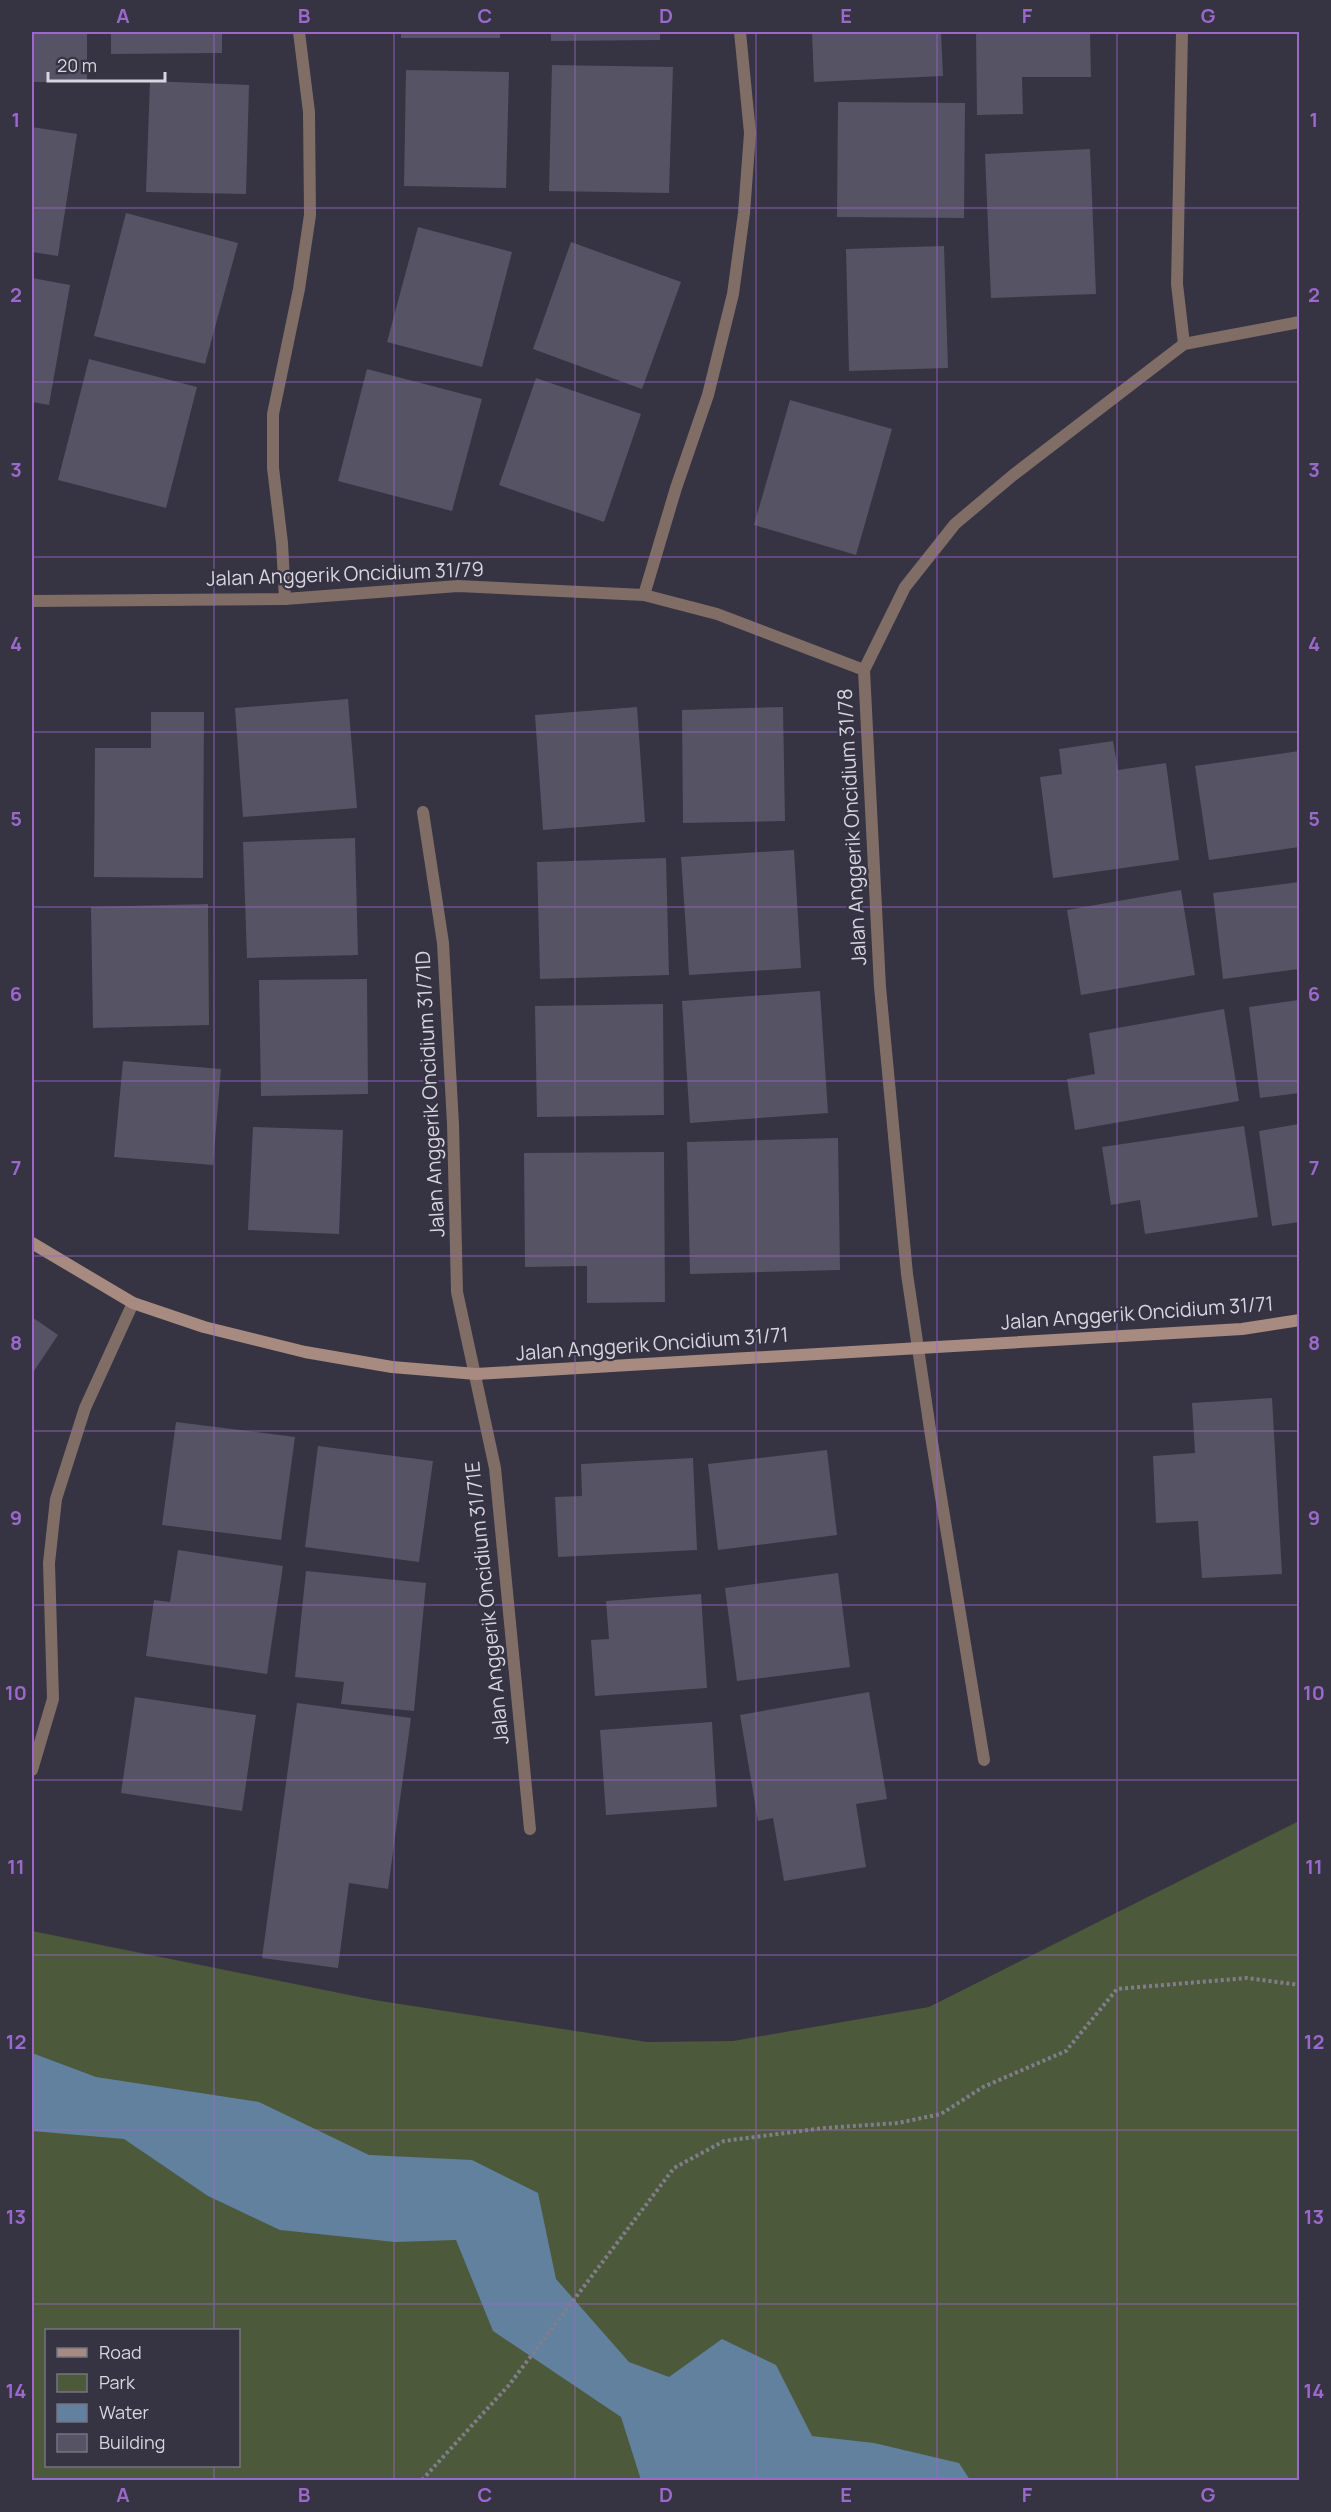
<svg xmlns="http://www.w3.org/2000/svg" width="1331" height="2512" viewBox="0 0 1331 2512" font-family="Manrope,sans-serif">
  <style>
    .green { fill: #4c593a; fill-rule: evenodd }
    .water { fill: #61819e }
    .building { fill: #565364 }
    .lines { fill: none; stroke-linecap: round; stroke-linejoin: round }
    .path { stroke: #807e8b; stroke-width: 4; stroke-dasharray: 3 3; stroke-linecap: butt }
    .street { stroke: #7f6d66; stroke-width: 12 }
    .secondary { stroke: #a88b80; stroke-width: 12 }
    .grid { fill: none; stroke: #9b68cb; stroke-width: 1.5; stroke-opacity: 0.55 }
    .labels { text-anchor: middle; stroke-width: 4.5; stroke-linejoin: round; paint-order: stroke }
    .street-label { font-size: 20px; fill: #d7d6e0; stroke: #363343 }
    .neatline { fill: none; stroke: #9b68cb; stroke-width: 2 }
    .grid-label { font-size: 20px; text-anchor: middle; font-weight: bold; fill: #9b68cb }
  </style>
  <rect width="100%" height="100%" fill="#363343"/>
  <path class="green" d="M1299 1821V2480H32V1931L374 2000 647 2042 733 2041 929 2007ZM46 2330H238V2466H46Z"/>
  <path class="water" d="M32 2053 96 2077 259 2102 369 2155 472 2160 538 2193 556 2279 629 2362 669 2377 722 2339 776 2365 812 2436 874 2443 959 2463 970 2480H641L621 2417 493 2331 456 2240 395 2242 280 2230 208 2196 124 2139 32 2131Z"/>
  <g class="building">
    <rect x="32" y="32" width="55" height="50"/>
    <path d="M111 32H222V53L111 54Z"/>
    <rect x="401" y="32" width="99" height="6"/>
    <path d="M551 32H660V40L551 41Z"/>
    <path d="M812 32H941L943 76 814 82Z"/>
    <path d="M976 32H1090L1091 77H1022L1023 114 977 115Z"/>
    <path d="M552 65 673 67 669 193 549 191Z"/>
    <path d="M406 70 509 72 506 188 404 186Z"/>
    <path d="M150 81 249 85 246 194 146 192Z"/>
    <path d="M838 102 965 103 964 218 837 217Z"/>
    <path d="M32 127 77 134 58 256 32 252Z"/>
    <path d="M1090 149 1096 294 991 298 985 154Z"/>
    <path d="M126 213 238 243 205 364 94 336Z"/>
    <path d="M418 227 512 252 482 367 387 342Z"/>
    <path d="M571 242 681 282 642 389 533 349Z"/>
    <path d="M944 246 948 368 849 371 846 249Z"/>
    <path d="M32 278 70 285 49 405 32 402Z"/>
    <path d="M89 359 197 387 166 508 58 480Z"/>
    <path d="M367 369 482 399 452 511 338 481Z"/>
    <path d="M536 378 641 414 604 522 499 485Z"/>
    <path d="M790 400 892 429 856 555 754 525Z"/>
    <path d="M348 699 357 808 243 817 235 708Z"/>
    <path d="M637 707 645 822 543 830 535 715Z"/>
    <path d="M783 707 785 821 683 823 682 710Z"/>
    <path d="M151 712H204L203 878 94 877 95 748H151Z"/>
    <path d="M1113 741 1118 770 1166 763 1179 860 1053 878 1040 777 1062 774 1059 749Z"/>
    <path d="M1299 751V847L1209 860 1195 766Z"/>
    <path d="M355 838 358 955 247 958 243 842Z"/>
    <path d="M794 850 801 968 689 975 681 857Z"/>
    <path d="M666 858 669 975 540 979 537 862Z"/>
    <path d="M1299 882V969L1223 979 1213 893Z"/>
    <path d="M1181 890 1195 975 1081 995 1067 910Z"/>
    <path d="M208 904 209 1025 93 1028 91 907Z"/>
    <path d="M367 979 368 1094 261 1096 259 980Z"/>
    <path d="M820 991 828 1113 690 1123 682 1001Z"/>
    <path d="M1299 1000V1093L1260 1098 1249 1007Z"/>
    <path d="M663 1004 664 1115 537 1117 535 1006Z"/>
    <path d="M1224 1009 1239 1101 1075 1130 1067 1079 1095 1074 1089 1033Z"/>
    <path d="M123 1061 221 1069 213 1165 114 1157Z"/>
    <path d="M1299 1124V1222L1272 1226 1259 1131Z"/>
    <path d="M1244 1126 1258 1217 1145 1234 1140 1200 1111 1205 1102 1147Z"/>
    <path d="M253 1127 343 1130 339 1234 248 1230Z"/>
    <path d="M838 1138 840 1270 690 1274 687 1142Z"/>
    <path d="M664 1152 665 1302 587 1303V1266L525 1267 524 1153Z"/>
    <path d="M32 1317 58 1335 32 1374Z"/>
    <path d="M1272 1398 1282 1574 1202 1578 1198 1521 1156 1523 1153 1456 1195 1453 1192 1403Z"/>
    <path d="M176 1422 295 1437 281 1540 162 1525Z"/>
    <path d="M318 1446 433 1461 419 1562 305 1547Z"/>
    <path d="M827 1450 837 1535 718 1550 708 1464Z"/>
    <path d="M693 1458 697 1550 558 1557 555 1497 582 1496 581 1464Z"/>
    <path d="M178 1550 283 1566 267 1674 146 1656 154 1600 170 1602Z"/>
    <path d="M306 1571 426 1583 414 1711 341 1704 344 1682 295 1677Z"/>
    <path d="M838 1573 850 1667 737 1681 725 1588Z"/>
    <path d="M701 1594 707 1688 595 1696 591 1640 609 1639 606 1601Z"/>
    <path d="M869 1692 887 1799 856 1804 866 1867 784 1881 773 1818 758 1821 740 1715Z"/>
    <path d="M135 1697 256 1715 242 1811 121 1793Z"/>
    <path d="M297 1703 411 1718 388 1889 349 1883 338 1968 262 1958Z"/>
    <path d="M712 1722 717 1807 606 1815 600 1730Z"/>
  </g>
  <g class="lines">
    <path class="path" d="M422 2480 509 2385 674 2168 724 2141 824 2128 898 2123 941 2114 983 2087 1066 2051 1117 1989 1247 1978 1300 1985"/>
    <g class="street">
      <path d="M1182 32 1177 284 1184 344"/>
      <path d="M644 595 676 488 708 395 733 294 744 213 750 133 740 32"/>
      <path d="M285 599 282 543 273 468V414L299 289 310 215 309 112 299 32"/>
      <path d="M32 601 285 599 458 586 644 595 717 614 864 670"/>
      <path d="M423 812 443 943 453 1124 457 1292 495 1468 530 1829"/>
      <path d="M984 1760 931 1436 907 1274 880 987 864 670 905 587 955 524 1012 476 1184 344 1300 322"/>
      <path d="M32 1770 53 1699 49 1563 56 1499 85 1408 133 1303"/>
    </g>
    <path class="secondary" d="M32 1243 133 1303 204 1327 305 1352 392 1367 476 1374 1242 1329 1300 1320"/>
  </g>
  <path class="grid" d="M214 32V2330M394 32V2480M575 32V2480M756 32V2480M937 32V2480M1117 32V2480M32 208H1300M32 382H1300M32 557H1300M32 732H1300M32 907H1300M32 1081H1300M32 1256H1300M32 1431H1300M32 1605H1300M32 1780H1300M32 1955H1300M32 2130H1300M32 2304H1300M214 2466V2480"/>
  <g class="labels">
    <g class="street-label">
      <text transform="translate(345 574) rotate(-2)" y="7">Jalan Anggerik Oncidium 31/79</text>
      <text transform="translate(852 827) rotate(-93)" y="7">Jalan Anggerik Oncidium 31/78</text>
      <text transform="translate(430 1094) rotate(-93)" y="7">Jalan Anggerik Oncidium 31/71D</text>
      <text transform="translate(1137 1313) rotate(-4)" y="7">Jalan Anggerik Oncidium 31/71</text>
      <text transform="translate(652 1344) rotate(-4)" y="7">Jalan Anggerik Oncidium 31/71</text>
      <text transform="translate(487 1603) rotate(-96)" y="7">Jalan Anggerik Oncidium 31/71E</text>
    </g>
  </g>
  <rect width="1331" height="2512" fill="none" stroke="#363343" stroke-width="66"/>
  <rect x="45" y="2329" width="195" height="138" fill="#363343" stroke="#767482" stroke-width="1.5"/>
  <rect x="57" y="2348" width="30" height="9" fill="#a88b80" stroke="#767482" stroke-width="1.5"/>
  <text x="99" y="2359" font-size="18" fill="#d7d6e0">Road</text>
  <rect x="57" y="2374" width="30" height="18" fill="#4c593a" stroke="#767482" stroke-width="1.5"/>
  <text x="99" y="2389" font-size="18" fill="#d7d6e0">Park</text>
  <rect x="57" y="2404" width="30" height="18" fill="#61819e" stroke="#767482" stroke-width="1.5"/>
  <text x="99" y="2419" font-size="18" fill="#d7d6e0">Water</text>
  <rect x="57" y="2434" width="30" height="18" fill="#565364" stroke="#767482" stroke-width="1.5"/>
  <text x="99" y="2449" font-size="18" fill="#d7d6e0">Building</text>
  <path d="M48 72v9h117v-9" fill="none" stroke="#d7d6e0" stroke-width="3"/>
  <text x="57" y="72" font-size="18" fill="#d7d6e0" stroke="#363343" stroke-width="4.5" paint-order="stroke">20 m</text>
  <rect x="33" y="33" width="1265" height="2446" class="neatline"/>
  <g class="grid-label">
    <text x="123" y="23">A</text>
    <text x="304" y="23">B</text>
    <text x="485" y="23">C</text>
    <text x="666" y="23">D</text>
    <text x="846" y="23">E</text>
    <text x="1027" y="23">F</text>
    <text x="1208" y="23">G</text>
    <text x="16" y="127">1</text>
    <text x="1314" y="127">1</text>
    <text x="16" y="302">2</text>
    <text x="1314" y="302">2</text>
    <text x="16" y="477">3</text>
    <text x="1314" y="477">3</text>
    <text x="16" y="651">4</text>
    <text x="1314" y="651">4</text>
    <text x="16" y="826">5</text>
    <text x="1314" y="826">5</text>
    <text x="16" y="1001">6</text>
    <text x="1314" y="1001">6</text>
    <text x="16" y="1175">7</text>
    <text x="1314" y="1175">7</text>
    <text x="16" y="1350">8</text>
    <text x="1314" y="1350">8</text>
    <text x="16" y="1525">9</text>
    <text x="1314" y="1525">9</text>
    <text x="16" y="1700">10</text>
    <text x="1314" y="1700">10</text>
    <text x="16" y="1874">11</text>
    <text x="1314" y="1874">11</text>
    <text x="16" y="2049">12</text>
    <text x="1314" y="2049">12</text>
    <text x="16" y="2224">13</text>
    <text x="1314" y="2224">13</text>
    <text x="16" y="2398">14</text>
    <text x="1314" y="2398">14</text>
    <text x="123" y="2502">A</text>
    <text x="304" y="2502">B</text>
    <text x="485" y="2502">C</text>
    <text x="666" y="2502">D</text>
    <text x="846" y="2502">E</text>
    <text x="1027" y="2502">F</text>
    <text x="1208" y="2502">G</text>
  </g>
</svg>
